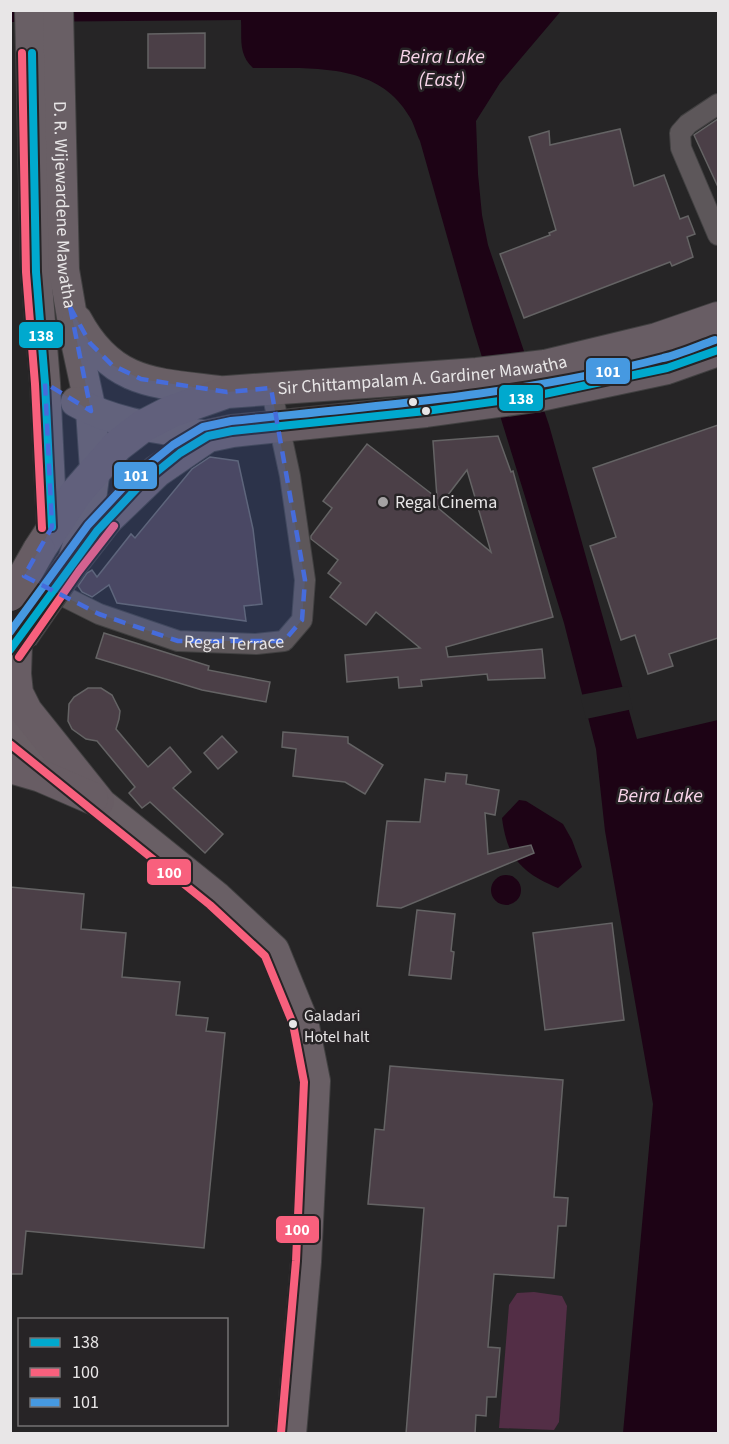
<svg xmlns="http://www.w3.org/2000/svg" width="729" height="1444" viewBox="0 0 729 1444" font-family="'Source Sans 3',sans-serif">
  <style>
    .green { fill: #532e46 }
    .water { fill: #1d0315 }
    .pier { fill: #262526 }
    .building { fill: #4b3f47; stroke: #646364; stroke-width: 1.5; fill-rule: evenodd }
    .lines { fill: none; stroke-linecap: round; stroke-linejoin: round }
    .minor-casing { stroke: #414041; stroke-width: 22 }
    .primary-casing { stroke: #414041; stroke-width: 32 }
    .trunk-casing { stroke: #414041; stroke-width: 34 }
    .minor { stroke: #5d575a; stroke-width: 20 }
    .primary { stroke: #695f65; stroke-width: 30 }
    .trunk { stroke: #685d64; stroke-width: 32 }
    .trunk-bridge-casing { stroke: #414041; stroke-width: 34; stroke-linecap: butt }
    .trunk-bridge { stroke: #685d64; stroke-width: 32 }
    .bus-1-casing { stroke: #272426; stroke-width: 12 }
    .bus-2-casing { stroke: #272426; stroke-width: 12 }
    .bus-3-casing { stroke: #272426; stroke-width: 12 }
    .bus-1 { stroke: #00a9ce; stroke-width: 8 }
    .bus-2 { stroke: #f8607d; stroke-width: 8 }
    .bus-3 { stroke: #4699e1; stroke-width: 8 }
    .marked { fill: #466cdb; fill-opacity: 0.2; stroke: #466cdb; stroke-width: 4.5; stroke-dasharray: 12 8; stroke-linejoin: round }
    .bus-dot { fill: #e8e6e7; stroke: #272426; stroke-width: 2 }
    .poi-dot { fill: #a4a2a3; stroke: #272426; stroke-width: 2 }
    .labels { text-anchor: middle; stroke-width: 5; stroke-linejoin: round; paint-order: stroke }
    .bus-label { font-size: 16px; fill: #e8e6e7; stroke: #272426; text-anchor: start }
    .street-label { font-size: 18px; fill: #e8e6e7; stroke: #272426 }
    .poi-label { font-size: 18px; fill: #e8e6e7; stroke: #272426; text-anchor: start }
    .water-label { font-size: 20px; font-style: italic; fill: #f9d5ea; stroke: #272426 }
    .line-badge { stroke: #272426; stroke-width: 2 }
    .badge-label { font-size: 16px; text-anchor: middle; font-weight: bold; fill: #fff }
  </style>
  <rect width="100%" height="100%" fill="#262526"/>
  <path class="green" d="M534 1292 562 1296 567 1306 559 1422 554 1430 499 1428 509 1305 517 1293Z"/>
  <g class="water">
    <path d="M10 11H561L500 83 476 121 478 174 482 215 488 245 549 425 637 739 718 720V1433H623L653 1104 605 831 596 749 564 623 473 328 420 141C416 133 414 123 409 116 377 61 308 69 253 68 238 54 242 39 241 20L11 22Z"/>
    <path d="M519 800 526 801 563 824 572 840 582 867 558 888C522 873 507 858 502 818Z"/>
    <circle cx="506" cy="890" r="15"/>
  </g>
  <path class="pier" d="M627 686 633 709 586 719 580 695Z"/>
  <g class="building">
    <path d="M205 33V68H148V34Z"/>
    <path d="M718 119V187L694 135Z"/>
    <path d="M620 129 634 186 664 175 680 219 688 216 695 234 687 237 693 257 672 266 670 262 524 318 500 254 550 235 549 233 556 230 529 137 549 131 550 145Z"/>
    <path d="M718 425V638L669 654 673 666 648 674 635 635 621 640 590 546 616 537 593 468Z"/>
    <path d="M498 436 511 472 513 471 553 617 446 647 448 657 542 649 545 678 488 680 487 674 421 680 422 686 399 688 398 677 347 682 345 655 420 648 376 612 366 625 330 597 341 583 328 573 338 560 311 539V536L332 508 323 501 367 444 437 498 433 441ZM467 470 491 552 438 508Z"/>
    <path d="M210 457 238 461 253 529 262 604 244 606 246 621 117 603 109 585 92 597 82 592 78 586 87 573 92 570 97 577 131 534 135 538 192 469Z"/>
    <path d="M104 633 209 666 208 670 270 682 266 702 202 690 96 658Z"/>
    <path d="M88 688H101L112 695 120 711 119 719 116 729 148 767 170 747 191 772 173 788 223 834 205 853 150 802 142 808 129 793 135 787 97 741 86 739 72 729 68 721 69 704 74 697Z"/>
    <path d="M283 732 348 737V743L383 765 365 794 345 782 293 776 296 749 282 747Z"/>
    <path d="M222 736 237 752 218 769 204 753Z"/>
    <path d="M446 773 467 775 466 784 499 790 495 815 485 813 488 854 531 845 534 853 401 908 377 906 387 821 420 822 425 779 445 782Z"/>
    <path d="M10 887 84 894 81 929 126 933 122 977 180 982 176 1015 208 1018 206 1031 225 1033 204 1248 26 1231 22 1274H10Z"/>
    <path d="M417 910 455 914 451 951 454 952 451 979 409 975Z"/>
    <path d="M612 923 624 1020 545 1030 533 933Z"/>
    <path d="M390 1066 563 1080 554 1197 568 1198 566 1226H558L554 1278 494 1274 488 1347 500 1348 496 1397H487L486 1416 476 1415 475 1434H406L424 1208 368 1204 375 1129 384 1130Z"/>
  </g>
  <g class="lines">
    <g class="minor-casing">
      <g id="minor">
        <path d="M718 104 688 124 680 133 681 148 718 235"/>
        <path id="s1" d="M45 587 99 614 178 641 256 644 284 641 302 620 305 580 290 476 271 388"/>
      </g>
    </g>
    <g class="primary-casing">
      <g id="primary">
        <path d="M30 10 36 272 45 383 52 527"/>
        <path id="s2" d="M58 10 64 270 77 346 91 411 95 469 90 507 74 557"/>
        <path d="M77 320C113 387 159 383 227 392"/>
        <path d="M76 402C116 425 164 429 208 436"/>
        <path d="M10 730 217 897 274 950 303 1021 315 1081 306 1262 291 1434"/>
      </g>
    </g>
    <g class="trunk-casing">
      <g id="trunk">
        <path id="s3" d="M39 550 76 493 117 446 143 426 170 412 227 392 477 374 545 366 657 339 718 318"/>
        <path d="M71 565 106 520 157 471 208 436 232 431 426 411 535 396 667 368 718 350"/>
        <path d="M16 644 15 674 17 693 26 711 98 801"/>
        <path d="M10 767 41 776 92 798"/>
      </g>
    </g>
    <use href="#minor" class="minor"/>
    <use href="#primary" class="primary"/>
    <use href="#trunk" class="trunk"/>
    <g class="trunk-bridge-casing">
      <g id="trunk-bridge">
        <path d="M10 595 18 587 39 550"/>
        <path d="M22 636 71 565"/>
      </g>
    </g>
    <use href="#trunk-bridge" class="trunk-bridge"/>
    <g class="bus-1-casing">
      <g id="bus-1">
        <path d="M32 53 36 272 45 383 52 527"/>
        <path d="M10 650 97 531 139 486 180 453 208 436 232 431 426 411 535 396 667 368 718 350"/>
      </g>
    </g>
    <g class="bus-2-casing">
      <g id="bus-2">
        <path d="M22 53 26 272 35 384 42 528"/>
        <path d="M19 657 79 571 114 526"/>
        <path d="M10 744 210 905 265 956 293 1024 304 1082 296 1261 281 1433"/>
      </g>
    </g>
    <g class="bus-3-casing">
      <path id="bus-3" d="M10 632 88 525 131 479 173 445 203 427 231 421C375 406 522 395 663 358 680 354 698 346 715 340"/>
    </g>
    <use href="#bus-1" class="bus-1"/>
    <use href="#bus-2" class="bus-2"/>
    <use href="#bus-3" class="bus-3"/>
  </g>
  <path class="marked" d="M70 307 90 343 112 365 141 379 227 392 271 388 305 580 302 620 284 641H178L99 614 24 576 52 527 45 383 91 411Z"/>
  <g class="bus-dot">
    <circle cx="413" cy="402" r="5"/>
    <circle cx="426" cy="411" r="5"/>
    <circle cx="293" cy="1024" r="5"/>
  </g>
  <circle class="poi-dot" cx="383" cy="502" r="6"/>
  <g class="labels">
    <g class="bus-label">
      <text x="304" y="1021">Galadari<tspan x="304" dy="21">Hotel halt</tspan></text>
    </g>
    <g class="street-label">
      <text dy="6" stroke="none"><textPath href="#s2" startOffset="195">D. R. Wijewardene Mawatha</textPath></text>
      <text dy="6" stroke="none"><textPath href="#s3" startOffset="450">Sir Chittampalam A. Gardiner Mawatha</textPath></text>
      <text dy="6" stroke="none"><textPath href="#s1" startOffset="200">Regal Terrace</textPath></text>
    </g>
    <g class="poi-label">
      <text x="395" y="508">Regal Cinema</text>
    </g>
    <g class="water-label">
      <text x="442" y="63">Beira Lake<tspan x="442" dy="23">(East)</tspan></text>
      <text x="660" y="802">Beira Lake</text>
    </g>
  </g>
  <g class="line-badge">
    <rect x="18" y="321" width="46" height="28" rx="6" fill="#00a9ce"/>
    <rect x="585" y="357" width="46" height="28" rx="6" fill="#4699e1"/>
    <rect x="498" y="384" width="46" height="28" rx="6" fill="#00a9ce"/>
    <rect x="113" y="461" width="45" height="29" rx="6" fill="#4699e1"/>
    <rect x="146" y="858" width="46" height="28" rx="6" fill="#f8607d"/>
    <rect x="275" y="1215" width="45" height="29" rx="6" fill="#f8607d"/>
  </g>
  <g class="badge-label">
    <text x="41" y="341">138</text>
    <text x="608" y="377">101</text>
    <text x="521" y="404">138</text>
    <text x="136" y="481">101</text>
    <text x="169" y="878">100</text>
    <text x="297" y="1235">100</text>
  </g>
  <rect width="729" height="1444" fill="none" stroke="#e8e6e7" stroke-width="24"/>
  <rect x="18" y="1318" width="210" height="108" fill="#272426" stroke="#747273" stroke-width="1.5"/>
  <rect x="30" y="1338" width="30" height="9" fill="#00a9ce" stroke="#747273" stroke-width="1.5"/>
  <text x="72" y="1348" font-size="18" fill="#e8e6e7">138</text>
  <rect x="30" y="1368" width="30" height="9" fill="#f8607d" stroke="#747273" stroke-width="1.5"/>
  <text x="72" y="1378" font-size="18" fill="#e8e6e7">100</text>
  <rect x="30" y="1398" width="30" height="9" fill="#4699e1" stroke="#747273" stroke-width="1.5"/>
  <text x="72" y="1408" font-size="18" fill="#e8e6e7">101</text>
</svg>
